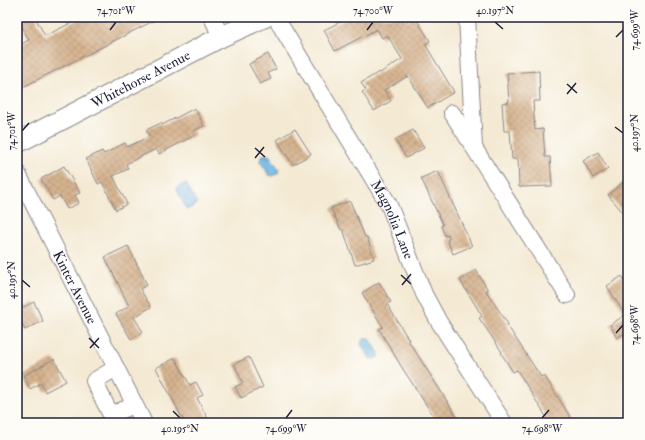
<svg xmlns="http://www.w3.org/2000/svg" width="645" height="440" viewBox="0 0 645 440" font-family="'IM FELL Double Pica',serif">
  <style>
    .water { fill: url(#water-ripples); stroke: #466b8e }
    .building { fill: url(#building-cross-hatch) }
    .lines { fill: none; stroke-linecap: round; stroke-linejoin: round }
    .minor-casing { stroke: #8b8688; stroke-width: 18 }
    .major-casing { stroke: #8b8688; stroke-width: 22 }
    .minor { stroke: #fff; stroke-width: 16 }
    .major { stroke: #fff; stroke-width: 20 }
    .ticks { fill: none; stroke: #22223b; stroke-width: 1.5 }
    .labels { text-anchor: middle; stroke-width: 4; stroke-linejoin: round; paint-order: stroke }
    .street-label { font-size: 14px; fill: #22223b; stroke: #fdfcf7 }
    .neatline { fill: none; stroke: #22223b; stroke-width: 1.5 }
    .ticks-label { font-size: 10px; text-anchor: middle; fill: #22223b }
  </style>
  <defs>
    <pattern id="water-ripples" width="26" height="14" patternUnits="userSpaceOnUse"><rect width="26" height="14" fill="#6ab4e2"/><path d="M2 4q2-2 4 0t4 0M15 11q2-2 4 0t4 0" fill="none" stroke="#5792b8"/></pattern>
    <pattern id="building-cross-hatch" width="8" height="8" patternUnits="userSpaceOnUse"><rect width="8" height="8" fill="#d6b38f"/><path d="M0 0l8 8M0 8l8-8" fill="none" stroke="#b79a7c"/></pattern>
  </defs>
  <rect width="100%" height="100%" fill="#fdfcf7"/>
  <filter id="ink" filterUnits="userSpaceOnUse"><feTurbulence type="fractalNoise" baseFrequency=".025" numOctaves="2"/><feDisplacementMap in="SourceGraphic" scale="8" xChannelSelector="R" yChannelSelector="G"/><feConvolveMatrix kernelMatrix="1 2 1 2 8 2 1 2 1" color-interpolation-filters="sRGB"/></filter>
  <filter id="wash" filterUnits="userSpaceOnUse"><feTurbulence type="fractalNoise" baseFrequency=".012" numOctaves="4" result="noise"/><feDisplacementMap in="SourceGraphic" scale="16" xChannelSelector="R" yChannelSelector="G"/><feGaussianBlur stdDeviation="0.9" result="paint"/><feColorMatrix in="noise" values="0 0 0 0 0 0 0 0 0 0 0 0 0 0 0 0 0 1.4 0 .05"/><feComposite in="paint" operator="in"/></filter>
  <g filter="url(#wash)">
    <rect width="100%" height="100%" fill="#f4ead4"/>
    <g class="water">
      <path d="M266 154 270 156 279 169 278 173 273 176 269 175 260 161 261 156Z"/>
      <path d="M186 183 197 204 187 210 176 188Z"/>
      <path d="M366 337 370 339 379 353V357L374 359H370L361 344 362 341Z"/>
    </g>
    <g id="blocks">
      <g class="building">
        <path d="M17 17H35L45 36 83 17H161L17 90V46L29 40Z"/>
        <path d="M350 17H404L407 22 415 17 430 41 425 44 454 92 428 108 408 76 384 90 391 101 374 111 362 92 366 90 361 83 379 72 380 73 402 59 387 35 382 38 377 29 335 51 324 30Z"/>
        <path d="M268 54 276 69 268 73 271 79 260 84 249 64Z"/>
        <path d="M539 71 540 101H533L535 130 543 129 545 157H550L552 186 519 187 518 159H512L510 131H504L502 103 509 102 507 73Z"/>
        <path d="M195 108 204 126 193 131 195 135 159 154 156 149 126 164 128 169 113 176 127 204 116 210 102 182 98 184 86 159 102 151 104 154 125 143 127 147 150 136 146 130 161 123 162 125Z"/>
        <path d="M295 129 311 154 293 165 277 140Z"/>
        <path d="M413 130 424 148 406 158 395 140Z"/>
        <path d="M598 152 608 169 593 178 583 161Z"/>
        <path d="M64 166 80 193 75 195 79 203 67 209 60 196 53 200 41 179Z"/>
        <path d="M438 171 472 246 453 254 447 240 449 239 448 235 445 236 441 226 443 225 421 178Z"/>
        <path d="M628 178V218L608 195Z"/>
        <path d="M350 201 365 237H367L374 259 355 265 343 229 341 230 331 208Z"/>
        <path d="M128 246 147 285 140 289 151 307 134 317 143 332 131 339 116 314 129 306 105 257Z"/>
        <path d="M476 270 488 290 486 291 508 324 507 325 541 377 544 375 574 423H550L517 370 513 372 501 353 502 352 479 318 482 316 460 280Z"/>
        <path d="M622 276 628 286V331L617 338 610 325 625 315 607 286Z"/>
        <path d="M379 282 391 302 387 304 409 340H408L461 423H438L401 366 379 329 383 327 362 293Z"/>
        <path d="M34 302 43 321 25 330 17 314V310Z"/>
        <path d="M249 357 263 387 241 398 235 387 243 383 234 364Z"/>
        <path d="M175 358 190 385 196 382 203 395 197 398 210 423H185L156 368Z"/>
        <path d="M54 359 66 381 45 392 41 383 30 389 23 376Z"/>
      </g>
    </g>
  </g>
  <g filter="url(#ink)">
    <use href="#blocks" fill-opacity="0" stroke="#8b8688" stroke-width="1"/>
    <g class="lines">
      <g class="minor-casing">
        <g id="minor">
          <path d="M212 17 221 37"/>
          <path id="s1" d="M276 17 282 28 389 205 424 294 439 322 504 423"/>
          <path d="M467 17 474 147"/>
          <path d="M452 113 567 295"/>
          <path id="s2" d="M17 172 144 423"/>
          <path d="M116 368 94 381 111 415 134 405"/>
        </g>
      </g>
      <g class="major-casing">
        <g id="major">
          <path id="s3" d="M17 143 221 37 265 17"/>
        </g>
      </g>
      <use href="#minor" class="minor"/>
      <use href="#major" class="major"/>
    </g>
  </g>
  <path class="ticks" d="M495 22 503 29M110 30 116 22M367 30 373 22M616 37 623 30M567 84 577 93M567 94 576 83M615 127 623 133M22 131 29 123M255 148 265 157M255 158 264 147M401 275 411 284M22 280 30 287M402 285 411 274M616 333 623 325M89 338 99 348M90 348 99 338M173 411 180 418M286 418 292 410M542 418 549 410"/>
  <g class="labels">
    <g class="street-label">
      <text dy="5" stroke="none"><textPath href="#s3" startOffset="139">Whitehorse Avenue</textPath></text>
      <text dy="5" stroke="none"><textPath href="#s1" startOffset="234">Magnolia Lane</textPath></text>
      <text dy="5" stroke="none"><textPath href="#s2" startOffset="129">Kinter Avenue</textPath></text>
    </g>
  </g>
  <rect width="645" height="440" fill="none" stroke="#fdfcf7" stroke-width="44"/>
  <rect x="22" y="22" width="601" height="396" class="neatline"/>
  <g class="ticks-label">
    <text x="116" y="14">74.701°W</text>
    <text x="373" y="14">74.700°W</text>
    <text x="495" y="14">40.197°N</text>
    <text transform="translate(634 30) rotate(-90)" y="4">74.699°W</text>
    <text transform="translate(11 131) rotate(-90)" y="4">74.701°W</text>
    <text transform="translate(634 133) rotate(-90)" y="4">40.197°N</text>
    <text transform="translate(11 280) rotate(-90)" y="4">40.195°N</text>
    <text transform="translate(634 325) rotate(-90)" y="4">74.698°W</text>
    <text x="180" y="432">40.195°N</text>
    <text x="286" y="432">74.699°W</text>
    <text x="542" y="432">74.698°W</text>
  </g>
</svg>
